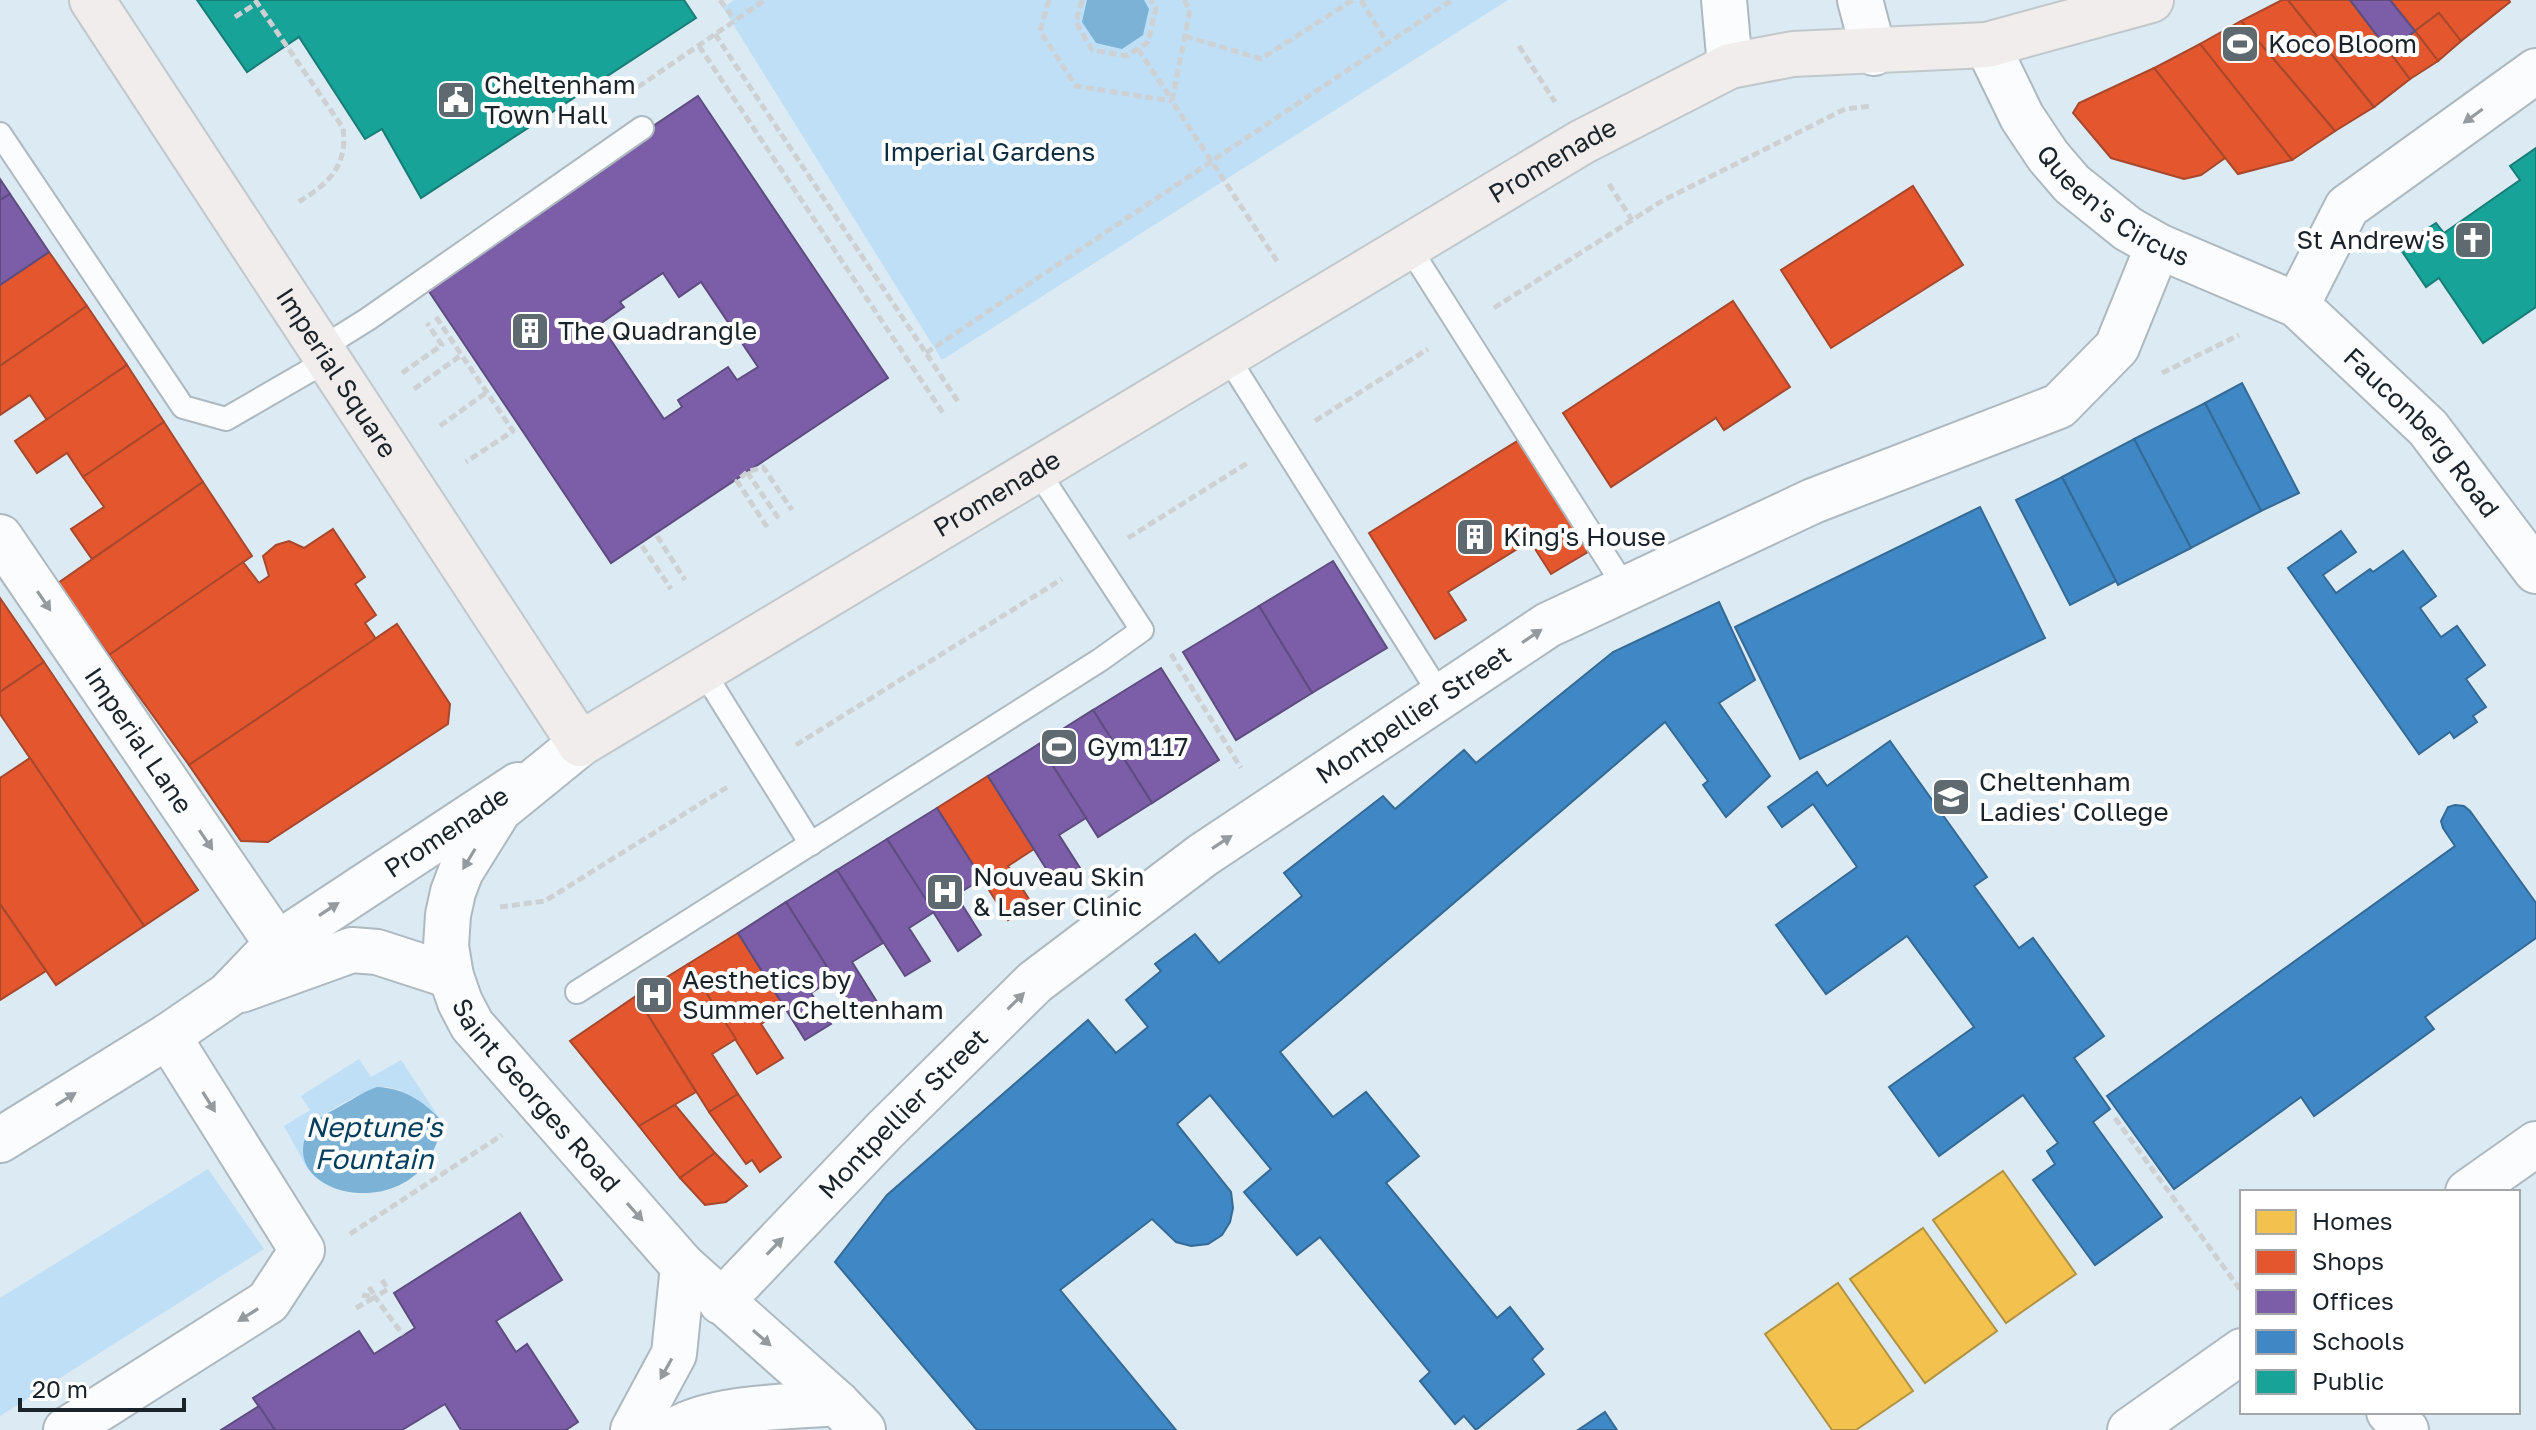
<svg xmlns="http://www.w3.org/2000/svg" width="2536" height="1430" viewBox="0 0 2536 1430" font-family="'Golos Text',sans-serif">
  <style>
    .green { fill: #bedff6 }
    .water { fill: #7cb2d5 }
    .homes { fill: #f2c14e; stroke: #b19243; stroke-width: 2 }
    .shops { fill: #e4572e; stroke: #a7472c; stroke-width: 2 }
    .offices { fill: #7b5ea7; stroke: #5e4c81; stroke-width: 2; fill-rule: evenodd }
    .schools { fill: #3f88c5; stroke: #346a96; stroke-width: 2 }
    .public { fill: #17a398; stroke: #187d77; stroke-width: 2 }
    .lines { fill: none; stroke-linecap: round; stroke-linejoin: round }
    .lane-casing { stroke: #adb8bf; stroke-width: 26 }
    .street-casing { stroke: #adb8bf; stroke-width: 48 }
    .secondary-casing { stroke: #adb8bf; stroke-width: 48 }
    .primary-casing { stroke: #c0c8cc; stroke-width: 48 }
    .path { stroke: #ced1d4; stroke-width: 5; stroke-dasharray: 8 4; stroke-linecap: butt }
    .lane { stroke: #fafcfd; stroke-width: 22 }
    .street { stroke: #fafcfd; stroke-width: 44 }
    .secondary { stroke: #fafcfd; stroke-width: 44 }
    .primary { stroke: #f1edec; stroke-width: 44 }
    .oneway { fill: #959a9e }
    .labels { text-anchor: middle; stroke-width: 8; stroke-linejoin: round; paint-order: stroke }
    .poi-label { font-size: 26px; fill: #1a2329; stroke: #fff; text-anchor: start }
    .park-label { font-size: 26px; fill: #0d2d41; stroke: #fff }
    .street-label { font-size: 26px; fill: #1a2329; stroke: #fff }
    .water-label { font-size: 28px; font-style: italic; fill: #023f5e; stroke: #fff }
  </style>
  <rect width="100%" height="100%" fill="#dceaf3"/>
  <g class="green">
    <path d="M734 0H1508L942 360 723 8Z"/>
    <path d="M359 1059 371 1077 401 1060 440 1119C427 1105 407 1090 387 1087 372 1085 321 1113 311 1126 303 1138 305 1155 307 1168L284 1126 310 1110 301 1096Z"/>
    <path d="M208 1169 264 1249 0 1416V1298Z"/>
  </g>
  <g class="water">
    <path d="M1087 0H1144L1149 9 1143 35 1122 49 1096 43 1082 22Z"/>
    <path d="M377 1087C403 1088 422 1100 440 1119 442 1133 436 1147 428 1160 389 1221 276 1190 309 1129 316 1117 333 1111 344 1104 355 1098 365 1091 377 1087Z"/>
  </g>
  <g class="homes">
    <path d="M2003 1171 2076 1274 2006 1323 1933 1220Z"/>
    <path d="M1923 1228 1997 1331 1925 1383 1850 1279Z"/>
    <path d="M1838 1283 1913 1391 1856 1430H1832L1765 1334Z"/>
  </g>
  <g class="shops">
    <path d="M2282 0H2288L2374 107 2335 131 2241 21Z"/>
    <path d="M2288 0H2350L2410 79 2374 107Z"/>
    <path d="M2390 0H2509L2510 2 2461 41 2439 13 2415 31Z"/>
    <path d="M2439 13 2461 41 2438 61 2415 31Z"/>
    <path d="M2241 21 2335 131 2292 160 2200 44Z"/>
    <path d="M2415 31 2438 61 2410 79 2389 51Z"/>
    <path d="M2200 44 2292 160 2238 174 2154 68Z"/>
    <path d="M2154 68 2225 158 2201 175 2184 179 2111 158 2073 113 2079 103Z"/>
    <path d="M1913 186 1963 265 1831 348 1781 270Z"/>
    <path d="M49 252 87 306 0 366V285Z"/>
    <path d="M1733 301 1790 387 1724 430 1716 418 1611 487 1563 413Z"/>
    <path d="M87 306 127 365 47 420 30 395 0 415V366Z"/>
    <path d="M127 365 164 422 83 477 67 453 37 473 15 441Z"/>
    <path d="M164 422 203 482 92 559 71 529 104 507 83 477Z"/>
    <path d="M1519 440 1588 552 1551 574 1530 541 1448 592 1466 620 1435 639 1369 533Z"/>
    <path d="M203 482 252 556 109 655 58 583Z"/>
    <path d="M333 529 365 577 355 584 376 615 365 623 376 639 189 765 109 655 243 562 259 583 269 576 263 556 276 545 289 541 304 548Z"/>
    <path d="M0 598 44 662 0 692Z"/>
    <path d="M397 624 450 704 448 724 268 842 241 841 189 765Z"/>
    <path d="M44 662 198 890 144 926 0 714V692Z"/>
    <path d="M30 758 144 926 56 985 0 904V778Z"/>
    <path d="M988 776 1034 849 1008 866 1032 904 1008 920 937 808Z"/>
    <path d="M0 904 46 971 0 1000Z"/>
    <path d="M738 933 785 1008 761 1024 783 1058 757 1074 688 964Z"/>
    <path d="M688 964 736 1039 712 1054 738 1094 709 1112 636 996Z"/>
    <path d="M636 996 696 1092 639 1126 570 1041Z"/>
    <path d="M738 1094 781 1157 760 1172 752 1160 746 1164 709 1112Z"/>
    <path d="M675 1105 715 1153 680 1178 639 1126Z"/>
    <path d="M715 1153 747 1186 726 1202 705 1205 680 1178Z"/>
  </g>
  <g class="offices">
    <path d="M2350 0H2390L2415 31 2389 51Z"/>
    <path d="M698 96 888 378 611 563 422 281ZM663 273 679 297 701 282 758 367 737 380 728 367 678 400 682 407 664 419 600 324 624 307 620 302Z"/>
    <path d="M0 179 10 194 0 200Z"/>
    <path d="M10 194 49 252 0 285V200Z"/>
    <path d="M1333 561 1387 648 1312 693 1259 606Z"/>
    <path d="M1259 606 1312 693 1236 740 1183 652Z"/>
    <path d="M1161 668 1219 760 1152 803 1093 710Z"/>
    <path d="M1093 710 1152 803 1098 837 1039 744Z"/>
    <path d="M1039 744 1086 818 1059 835 1080 868 1055 883 988 776Z"/>
    <path d="M937 808 982 879 956 895 981 935 958 951 887 839Z"/>
    <path d="M887 839 934 912 909 928 930 961 905 976 837 870Z"/>
    <path d="M837 870 883 943 852 962 877 1002 857 1014 786 902Z"/>
    <path d="M786 902 834 978 811 993 831 1024 805 1040 738 933Z"/>
    <path d="M520 1213 562 1280 496 1321 516 1352 527 1344 578 1422 566 1430H461L445 1404 402 1430H275L253 1398 359 1331 374 1354 415 1328 394 1293Z"/>
    <path d="M259 1406 275 1430H221Z"/>
  </g>
  <g class="schools">
    <path d="M2242 383 2299 493 2261 511 2205 403Z"/>
    <path d="M2205 403 2261 511 2191 548 2134 439Z"/>
    <path d="M2134 439 2191 548 2118 585 2062 477Z"/>
    <path d="M2062 477 2116 581 2070 605 2016 500Z"/>
    <path d="M1980 507 2045 638 1800 759 1735 627Z"/>
    <path d="M2341 531 2356 552 2323 575 2336 593 2370 569 2373 572 2403 551 2436 596 2420 608 2441 637 2457 626 2485 665 2466 679 2486 707 2473 716 2477 722 2454 738 2450 732 2419 754 2288 568Z"/>
    <path d="M1719 602 1755 680 1719 703 1770 776 1726 817 1703 785 1708 781 1665 722 1280 1052 1333 1117 1366 1092 1419 1156 1386 1183 1497 1318 1510 1307 1543 1349 1532 1359 1544 1374 1476 1430 1464 1416 1455 1424 1420 1381 1430 1372 1320 1237 1297 1255 1244 1192 1271 1169 1210 1095 1177 1124 1231 1192 1233 1208 1230 1222 1222 1235 1208 1244 1191 1246 1176 1242 1152 1219 1060 1290 1176 1430H977L835 1262 887 1195 1088 1020 1116 1053 1148 1027 1126 1000 1161 971 1155 964 1195 934 1219 963 1302 896 1284 873 1383 796 1395 809 1464 750 1476 763 1613 652Z"/>
    <path d="M1890 741 1987 877 1974 886 2019 948 2033 938 2104 1036 2074 1058 2110 1109 2093 1122 2162 1217 2095 1265 2033 1180 2055 1164 2047 1151 2058 1143 2023 1095 1939 1156 1889 1087 1974 1027 1907 936 1826 994 1776 925 1857 867 1813 804 1782 827 1768 807 1817 772 1827 786Z"/>
    <path d="M2455 805 2464 806 2470 811 2536 903V938L2425 1017 2434 1029 2314 1116 2301 1097 2174 1189 2107 1096 2455 846 2443 828 2441 821 2448 807Z"/>
    <path d="M1605 1412 1617 1430H1578Z"/>
  </g>
  <g class="public">
    <path d="M197 0H684L696 18 421 198 382 129 365 139 299 37 247 72Z"/>
    <path d="M2536 148V307L2483 343 2439 278 2426 287 2399 247 2436 223 2444 233 2520 180 2510 166Z"/>
  </g>
  <g class="lines">
    <g class="lane-casing">
      <g id="lane">
        <path d="M0 134 183 407 226 419 328 360"/>
        <path d="M1409 247 1626 589"/>
        <path d="M320 349 368 319 642 128"/>
        <path d="M1227 356 1441 696"/>
        <path d="M703 671 811 844"/>
        <path d="M577 992 1100 660 1142 630 1037 470"/>
      </g>
    </g>
    <g class="street-casing">
      <g id="street">
        <path d="M1724 0 1730 66"/>
        <path d="M1860 0 1874 53"/>
        <path id="s1" d="M1987 45 2022 117 2048 156 2072 184 2128 229 2158 246 2297 305 2428 428 2536 571"/>
        <path d="M2297 305 2347 207 2536 71"/>
        <path id="s2" d="M0 537 277 944"/>
        <path d="M241 990 352 950 377 952 451 976"/>
        <path id="s3" d="M0 1140 168 1036 228 995 277 944 518 785"/>
        <path id="s4" d="M721 1302 885 1130 1035 982 1203 855 1548 625 1813 501 2059 406 2117 347 2158 246"/>
        <path d="M2389 1412 2406 1430"/>
        <path d="M66 1430 268 1302 302 1250 168 1036"/>
      </g>
    </g>
    <g class="secondary-casing">
      <g id="secondary">
        <path id="s5" d="M580 744 499 810 461 871 453 892 448 915 446 946 451 976 460 1002 472 1025 683 1266 837 1403 863 1430"/>
        <path d="M2468 1192 2536 1144"/>
        <path d="M633 1430 674 1354 683 1266"/>
        <path d="M675 1430C715 1406 790 1407 837 1403"/>
        <path d="M2130 1430 2242 1351"/>
      </g>
    </g>
    <g class="primary-casing">
      <g id="primary">
        <path id="s6" d="M92 0 580 744 1582 142 1730 66 1793 54 1987 45 2151 0"/>
      </g>
    </g>
    <g class="path">
      <path d="M255 0 343 128C348 167 328 184 297 203"/>
      <path d="M720 0 735 20"/>
      <path d="M1049 0 1040 31 1076 86 1172 101"/>
      <path d="M1082 0 1076 22 1092 50 1126 56 1148 42 1156 8 1151 0"/>
      <path d="M1184 0 1190 10 1172 101 1279 264"/>
      <path d="M1361 0 1387 43"/>
      <path d="M235 17 257 3"/>
      <path d="M715 34 959 403"/>
      <path d="M1185 36 1261 59 1353 0"/>
      <path d="M699 46 943 413"/>
      <path d="M1519 46 1555 102"/>
      <path d="M1138 49 1172 100"/>
      <path d="M638 87 765 0"/>
      <path d="M1609 184 1632 220"/>
      <path d="M1494 308 1662 201 1845 109 1871 106"/>
      <path d="M436 317 513 431 466 462"/>
      <path d="M926 353 1452 0"/>
      <path d="M402 373 442 345 427 323"/>
      <path d="M2162 373 2239 335"/>
      <path d="M414 389 460 356"/>
      <path d="M1315 421 1428 349"/>
      <path d="M440 426 487 392"/>
      <path d="M747 472 779 519"/>
      <path d="M767 527 737 481 747 472 763 467 792 510"/>
      <path d="M657 536 685 580"/>
      <path d="M1128 538 1249 462"/>
      <path d="M642 546 671 589"/>
      <path d="M1171 654 1241 768"/>
      <path d="M796 745 1062 579"/>
      <path d="M500 907 545 901 729 786"/>
      <path d="M2115 1118 2242 1292"/>
      <path d="M350 1234 502 1135"/>
      <path d="M382 1280 388 1289 375 1297 403 1335"/>
      <path d="M369 1287 375 1296"/>
      <path d="M362 1295 374 1297"/>
      <path d="M356 1308 375 1297"/>
    </g>
    <use href="#lane" class="lane"/>
    <use href="#street" class="street"/>
    <use href="#secondary" class="secondary"/>
    <use href="#primary" class="primary"/>
  </g>
  <defs><path id="oneway-solid" d="M-6-.8H1V-3.2L6.5 0L1 3.2V.8H-6Z" transform="scale(2)"/></defs>
  <g class="oneway">
    <use href="#oneway-solid" transform="translate(2473 116) rotate(144)"/>
    <use href="#oneway-solid" transform="translate(44 601) rotate(56)"/>
    <use href="#oneway-solid" transform="translate(1532 636) rotate(-34)"/>
    <use href="#oneway-solid" transform="translate(206 840) rotate(56)"/>
    <use href="#oneway-solid" transform="translate(1222 842) rotate(-33)"/>
    <use href="#oneway-solid" transform="translate(469 859) rotate(121)"/>
    <use href="#oneway-solid" transform="translate(329 909) rotate(-33)"/>
    <use href="#oneway-solid" transform="translate(1016 1001) rotate(-45)"/>
    <use href="#oneway-solid" transform="translate(66 1099) rotate(-32)"/>
    <use href="#oneway-solid" transform="translate(209 1102) rotate(58)"/>
    <use href="#oneway-solid" transform="translate(635 1212) rotate(48)"/>
    <use href="#oneway-solid" transform="translate(775 1246) rotate(-46)"/>
    <use href="#oneway-solid" transform="translate(248 1315) rotate(148)"/>
    <use href="#oneway-solid" transform="translate(762 1338) rotate(41)"/>
    <use href="#oneway-solid" transform="translate(666 1369) rotate(119)"/>
  </g>
  <defs>
    <g id="stadium-square" transform="scale(2)"><rect x="-9" y="-9" width="18" height="18" rx="4" fill="#5e6970" stroke="#fff"/><path d="M0-5a6.5 5 0 1 0 0 10a6.5 5 0 1 0 0-10ZM-3.5-1.8h7v3.6h-7Z" fill="#fff"/></g>
    <g id="civic-square" transform="scale(2)"><rect x="-9" y="-9" width="18" height="18" rx="4" fill="#5e6970" stroke="#fff"/><path d="M-.6-6.5H3V-4.5H.6V-3L4-1V1h2V6H-6V1h2V-1L-.6-3ZM-1.2 2.5V6h2.4V2.5Z" fill="#fff"/></g>
    <g id="church-square" transform="scale(2)"><rect x="-9" y="-9" width="18" height="18" rx="4" fill="#5e6970" stroke="#fff"/><path d="M-1.2-6h2.4v3.5h3.3v2.4h-3.3V6h-2.4V-.1h-3.3v-2.4h3.3Z" fill="#fff"/></g>
    <g id="building-square" transform="scale(2)"><rect x="-9" y="-9" width="18" height="18" rx="4" fill="#5e6970" stroke="#fff"/><path d="M-4-6H4V6H1V3H-1V6H-4ZM-2.5-4.3h1.7v1.8h-1.7ZM.8-4.3h1.7v1.8H.8ZM-2.5-1h1.7V.8h-1.7ZM.8-1h1.7V.8H.8Z" fill="#fff"/></g>
    <g id="school-square" transform="scale(2)"><rect x="-9" y="-9" width="18" height="18" rx="4" fill="#5e6970" stroke="#fff"/><path d="M0-5L7-2L0 1L-7-2ZM-4 1L0 2.5L4 1V4Q0 6-4 4Z" fill="#fff"/></g>
    <g id="hospital-square" transform="scale(2)"><rect x="-9" y="-9" width="18" height="18" rx="4" fill="#5e6970" stroke="#fff"/><path d="M-5-5h3v3.5h4V-5h3V5h-3V1.5h-4V5h-3Z" fill="#fff"/></g>
  </defs>
  <g fill-rule="evenodd">
    <use href="#stadium-square" x="2240" y="44"/>
    <use href="#civic-square" x="456" y="100"/>
    <use href="#church-square" x="2473" y="240"/>
    <use href="#building-square" x="530" y="331"/>
    <use href="#building-square" x="1475" y="537"/>
    <use href="#stadium-square" x="1059" y="747"/>
    <use href="#school-square" x="1951" y="797"/>
    <use href="#hospital-square" x="945" y="892"/>
    <use href="#hospital-square" x="654" y="995"/>
  </g>
  <g class="labels">
    <g class="poi-label">
      <text x="2268" y="53">Koco Bloom</text>
      <text x="484" y="94">Cheltenham<tspan x="484" dy="30">Town Hall</tspan></text>
      <text x="2445" y="249" text-anchor="end">St Andrew's</text>
      <text x="558" y="340">The Quadrangle</text>
      <text x="1503" y="546">King's House</text>
      <text x="1087" y="756">Gym 117</text>
      <text x="1979" y="791">Cheltenham<tspan x="1979" dy="30">Ladies' College</tspan></text>
      <text x="973" y="886">Nouveau Skin<tspan x="973" dy="30">&amp; Laser Clinic</tspan></text>
      <text x="682" y="989">Aesthetics by<tspan x="682" dy="30">Summer Cheltenham</tspan></text>
    </g>
    <g class="park-label">
      <text x="989" y="161">Imperial Gardens</text>
    </g>
    <g class="street-label">
      <text dy="9" stroke="none"><textPath href="#s6" startOffset="2024">Promenade</textPath></text>
      <text dy="9" stroke="none"><textPath href="#s1" startOffset="210">Queen's Circus</textPath></text>
      <text dy="9" stroke="none"><textPath href="#s6" startOffset="446">Imperial Square</textPath></text>
      <text dy="9" stroke="none"><textPath href="#s1" startOffset="600">Fauconberg Road</textPath></text>
      <text dy="9" stroke="none"><textPath href="#s6" startOffset="1376">Promenade</textPath></text>
      <text dy="9" stroke="none"><textPath href="#s4" startOffset="912">Montpellier Street</textPath></text>
      <text dy="9" stroke="none"><textPath href="#s2" startOffset="246">Imperial Lane</textPath></text>
      <text dy="9" stroke="none"><textPath href="#s3" startOffset="544">Promenade</textPath></text>
      <text dy="9" stroke="none"><textPath href="#s5" startOffset="432">Saint Georges Road</textPath></text>
      <text dy="9" stroke="none"><textPath href="#s4" startOffset="262">Montpellier Street</textPath></text>
    </g>
    <g class="water-label">
      <text x="374" y="1137">Neptune's<tspan x="374" dy="32">Fountain</tspan></text>
    </g>
  </g>
  <rect x="2240" y="1190" width="280" height="224" fill="#ffffff" stroke="#a3a7a9" stroke-width="2"/>
  <rect x="2256" y="1210" width="40" height="24" fill="#f2c14e" stroke="#a3a7a9" stroke-width="2"/>
  <text x="2312" y="1230" font-size="24" fill="#1a2329">Homes</text>
  <rect x="2256" y="1250" width="40" height="24" fill="#e4572e" stroke="#a3a7a9" stroke-width="2"/>
  <text x="2312" y="1270" font-size="24" fill="#1a2329">Shops</text>
  <rect x="2256" y="1290" width="40" height="24" fill="#7b5ea7" stroke="#a3a7a9" stroke-width="2"/>
  <text x="2312" y="1310" font-size="24" fill="#1a2329">Offices</text>
  <rect x="2256" y="1330" width="40" height="24" fill="#3f88c5" stroke="#a3a7a9" stroke-width="2"/>
  <text x="2312" y="1350" font-size="24" fill="#1a2329">Schools</text>
  <rect x="2256" y="1370" width="40" height="24" fill="#17a398" stroke="#a3a7a9" stroke-width="2"/>
  <text x="2312" y="1390" font-size="24" fill="#1a2329">Public</text>
  <path d="M20 1398v12h164v-12" fill="none" stroke="#1a2329" stroke-width="4"/>
  <text x="32" y="1398" font-size="24" fill="#1a2329" stroke="#ffffff" stroke-width="6" paint-order="stroke">20 m</text>
</svg>
